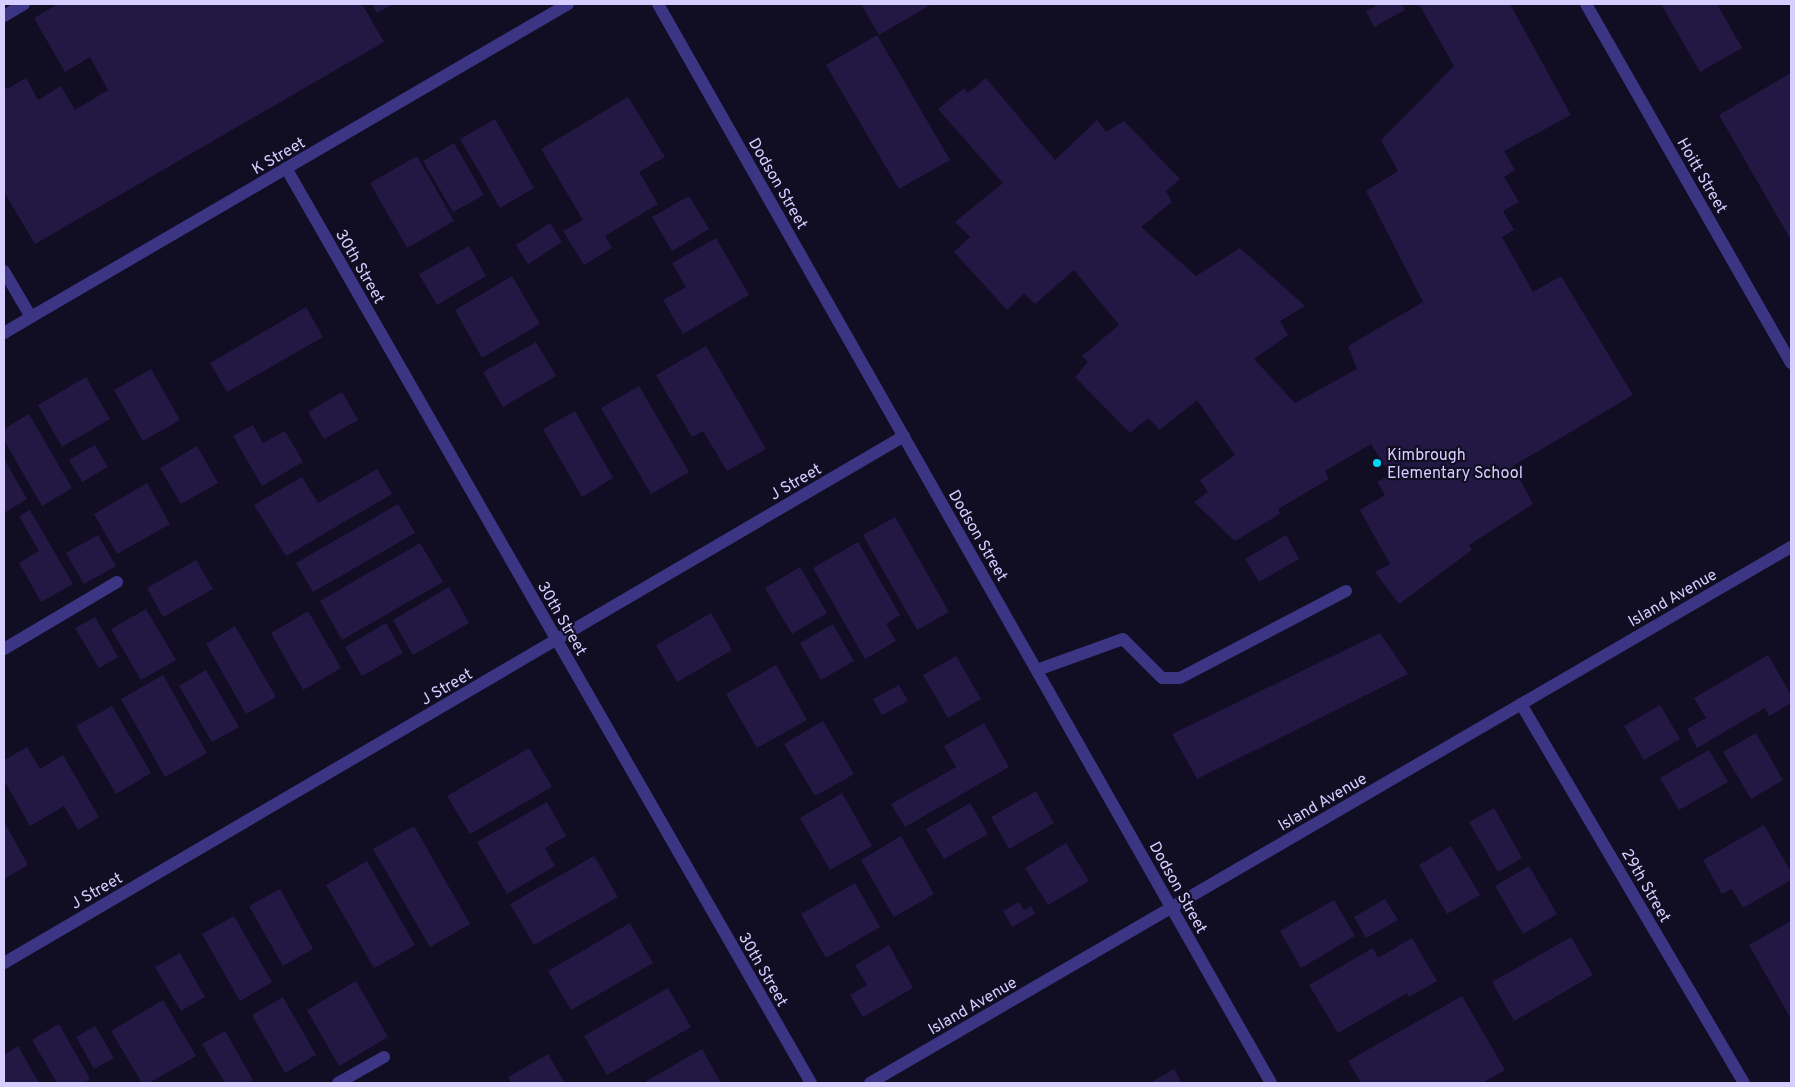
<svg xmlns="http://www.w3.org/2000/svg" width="1795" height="1087" viewBox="0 0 1795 1087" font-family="Overpass,sans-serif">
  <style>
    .building { fill: #231844 }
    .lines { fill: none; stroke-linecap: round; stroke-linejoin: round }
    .service { stroke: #3b3584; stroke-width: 12 }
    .minor { stroke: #3b3584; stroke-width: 12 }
    .tertiary { stroke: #3b3584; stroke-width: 12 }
    .poi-dot { fill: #00d6f9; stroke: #110d23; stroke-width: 2 }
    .labels { text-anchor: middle; stroke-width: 4.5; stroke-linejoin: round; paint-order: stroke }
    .street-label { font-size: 16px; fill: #d6ceff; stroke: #110d23 }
    .poi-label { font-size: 16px; fill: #d6ceff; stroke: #110d23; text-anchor: start }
  </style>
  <rect width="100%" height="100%" fill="#110d23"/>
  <g class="building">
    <path d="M58 4H362L384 42 35 244 4 192V84L7 89 26 78 38 100 61 86 75 110 108 90 90 57 65 72 34 18Z"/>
    <path d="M372 4H394L377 13Z"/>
    <path d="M861 4H932L879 35Z"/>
    <path d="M1379 4H1402L1405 10 1374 27 1366 11Z"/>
    <path d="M1419 4H1510L1571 115 1504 151 1515 170 1504 177 1519 202 1503 211 1514 230 1502 237 1533 292 1561 276 1633 395 1513 466 1533 504 1469 545 1472 550 1399 604 1375 572 1390 564 1360 510 1385 495 1377 482 1390 475 1371 444 1325 471 1329 479 1278 509 1280 514 1235 541 1194 502 1208 492 1200 480 1235 455 1197 400 1160 430 1148 418 1130 433 1075 377 1088 362 1082 356 1119 325 1074 270 1035 304 1024 293 1007 310 954 252 970 237 955 222 1003 183 938 109 964 88 968 93 986 78 1055 160 1097 120 1106 132 1124 121 1180 179 1166 191 1172 202 1141 227 1196 276 1240 248 1305 306 1280 321 1288 335 1254 359 1295 403 1357 369 1348 346 1423 302 1366 191 1398 171 1381 140 1454 66Z"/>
    <path d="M1661 4H1717L1742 48 1700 72Z"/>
    <path d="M877 35 950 160 899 189 826 65Z"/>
    <path d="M1791 73V240L1719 115Z"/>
    <path d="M628 97 665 157 639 172 658 204 605 236 612 248 584 265 563 231 583 220 541 149Z"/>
    <path d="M495 119 534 188 500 208 460 139Z"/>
    <path d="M454 143 484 195 453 212 423 161Z"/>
    <path d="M417 156 454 221 407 248 370 183Z"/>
    <path d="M689 196 709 229 672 251 652 217Z"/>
    <path d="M550 223 562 242 528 264 516 245Z"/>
    <path d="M716 238 749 295 683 334 663 300 686 287 672 263Z"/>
    <path d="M469 246 486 276 437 305 419 274Z"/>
    <path d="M512 276 540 324 482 358 455 310Z"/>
    <path d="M306 307 323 337 227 392 210 363Z"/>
    <path d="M536 342 556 376 503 407 483 372Z"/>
    <path d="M706 346 766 449 727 471 703 431 692 437 656 375Z"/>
    <path d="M151 369 180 420 143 441 114 390Z"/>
    <path d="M86 377 110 419 62 447 38 405Z"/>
    <path d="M639 386 689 472 651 494 601 408Z"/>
    <path d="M342 392 358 420 324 439 308 412Z"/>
    <path d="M575 411 613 478 582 497 543 429Z"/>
    <path d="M29 414 72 488 42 506 4 440V429Z"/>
    <path d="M253 425 263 443 285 431 303 462 262 486 233 436Z"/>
    <path d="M95 445 108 467 82 482 69 460Z"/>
    <path d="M197 446 218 483 181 504 160 468Z"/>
    <path d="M4 459 27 499 4 513Z"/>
    <path d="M377 469 392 494 286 556 254 505 302 477 318 503Z"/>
    <path d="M147 483 170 524 117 554 94 514Z"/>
    <path d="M398 504 415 533 313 592 296 563Z"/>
    <path d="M30 510 73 584 41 602 19 563 39 551 19 516Z"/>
    <path d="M895 517 949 612 917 630 863 535Z"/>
    <path d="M98 535 116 566 84 584 66 553Z"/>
    <path d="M1286 535 1299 559 1259 582 1245 559Z"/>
    <path d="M858 542 900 615 886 624 896 641 865 659 813 568Z"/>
    <path d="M420 543 443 582 342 640 320 601Z"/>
    <path d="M196 560 213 589 163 617 147 588Z"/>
    <path d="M800 567 827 613 792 634 765 588Z"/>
    <path d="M449 587 469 623 413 655 393 620Z"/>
    <path d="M146 609 176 660 141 680 111 629Z"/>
    <path d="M308 611 341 668 303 690 271 633Z"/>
    <path d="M711 613 732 650 677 682 656 645Z"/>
    <path d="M95 617 118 657 99 668 75 628Z"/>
    <path d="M386 623 403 653 362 676 345 647Z"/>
    <path d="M833 624 854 661 821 680 800 643Z"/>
    <path d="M235 626 276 697 246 714 206 644Z"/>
    <path d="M1380 633 1408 674 1197 779 1172 734Z"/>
    <path d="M1768 655 1791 695V703L1769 716 1765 708 1697 748 1687 729 1706 718 1694 698Z"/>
    <path d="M956 656 981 699 948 718 923 675Z"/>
    <path d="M776 665 807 720 757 748 726 694Z"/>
    <path d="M206 670 239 727 212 742 179 686Z"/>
    <path d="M163 675 207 753 165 777 121 699Z"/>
    <path d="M899 685 908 701 882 715 873 699Z"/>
    <path d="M1660 705 1680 739 1644 760 1624 726Z"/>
    <path d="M112 706 151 773 116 794 76 726Z"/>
    <path d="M823 721 854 774 815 796 784 744Z"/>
    <path d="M984 723 1009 767 905 827 891 804 956 767 944 746Z"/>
    <path d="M1756 733 1783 780 1751 799 1723 752Z"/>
    <path d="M27 747 40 769 63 755 99 817 78 830 64 806 30 826 4 780V760Z"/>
    <path d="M529 748 552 787 470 834 447 796Z"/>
    <path d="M1709 750 1728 782 1679 810 1660 778Z"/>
    <path d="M1036 791 1054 823 1009 849 991 817Z"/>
    <path d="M842 793 872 846 830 870 800 818Z"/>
    <path d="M547 802 566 836 545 848 555 866 507 894 477 842Z"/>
    <path d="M970 803 988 834 944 859 926 829Z"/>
    <path d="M1494 808 1522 858 1498 872 1469 822Z"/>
    <path d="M4 822 28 865 4 879Z"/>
    <path d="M1764 825 1791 872V880L1743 908 1732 889 1722 894 1703 860Z"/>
    <path d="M414 826 470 924 430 947 373 849Z"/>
    <path d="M901 836 934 894 894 917 861 860Z"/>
    <path d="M1066 843 1089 881 1048 905 1025 868Z"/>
    <path d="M1451 846 1480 895 1447 914 1419 865Z"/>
    <path d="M594 856 618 897 534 945 510 904Z"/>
    <path d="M367 861 415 945 374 968 326 885Z"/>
    <path d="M1529 866 1557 914 1523 934 1495 886Z"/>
    <path d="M855 883 880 927 826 958 801 914Z"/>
    <path d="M280 889 313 949 283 966 249 906Z"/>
    <path d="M1385 899 1398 920 1366 938 1354 917Z"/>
    <path d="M1334 900 1355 936 1301 968 1280 931Z"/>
    <path d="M1019 902 1024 910 1031 906 1035 914 1012 927 1003 911Z"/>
    <path d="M234 916 272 982 240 1001 202 934Z"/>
    <path d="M1791 921V1019L1749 945Z"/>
    <path d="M630 923 653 963 571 1010 548 971Z"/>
    <path d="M1571 937 1593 975 1514 1021 1492 982Z"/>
    <path d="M1412 938 1437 981 1409 997 1407 993 1338 1033 1309 985 1373 948 1378 958Z"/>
    <path d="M889 945 913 988 863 1017 850 995 867 985 855 965Z"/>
    <path d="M180 953 205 997 181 1011 155 967Z"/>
    <path d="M356 981 388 1037 339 1066 307 1010Z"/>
    <path d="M668 988 691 1027 607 1075 584 1036Z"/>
    <path d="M1462 996 1505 1070 1482 1083H1361L1348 1061Z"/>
    <path d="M283 997 316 1055 285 1073 252 1015Z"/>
    <path d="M163 1000 196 1056 149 1083H142L111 1031Z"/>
    <path d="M59 1024 90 1079 84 1083H57L32 1040Z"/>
    <path d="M95 1026 114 1058 94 1069 76 1037Z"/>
    <path d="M225 1031 253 1080 248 1083H225L202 1044Z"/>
    <path d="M18 1046 39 1083H4V1055Z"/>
    <path d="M702 1049 721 1083H643Z"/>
    <path d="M548 1054 565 1083H511L508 1077Z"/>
    <path d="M1174 1069 1182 1083H1150Z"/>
  </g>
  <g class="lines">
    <g class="service">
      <path d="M4 16 24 4"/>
      <path d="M4 649 117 582"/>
      <path d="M1037 670 1123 639 1162 678H1180L1346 591"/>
      <path d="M338 1083 384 1057"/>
    </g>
    <g class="minor">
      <path d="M658 4 1271 1083"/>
      <path d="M1586 4 1791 363"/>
      <path d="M4 333 31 317"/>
      <path d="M1521 704 1744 1083"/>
      <path d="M4 963 904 436"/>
    </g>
    <g class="tertiary">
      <path d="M286 168 811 1083"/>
      <path d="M4 271 31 317 568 4"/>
      <path d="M870 1083 1791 547"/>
    </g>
  </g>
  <circle class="poi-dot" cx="1377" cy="463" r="5"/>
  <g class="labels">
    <g class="street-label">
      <text transform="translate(278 155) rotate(-30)" y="6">K Street</text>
      <text transform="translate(1703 175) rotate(60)" y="6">Hoitt Street</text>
      <text transform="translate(779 183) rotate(60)" y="6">Dodson Street</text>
      <text transform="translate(361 266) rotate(60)" y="6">30th Street</text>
      <text transform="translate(795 481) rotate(-30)" y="6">J Street</text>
      <text transform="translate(979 535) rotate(60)" y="6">Dodson Street</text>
      <text transform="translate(1672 597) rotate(-30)" y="6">Island Avenue</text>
      <text transform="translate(563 618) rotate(60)" y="6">30th Street</text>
      <text transform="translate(446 686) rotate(-30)" y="6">J Street</text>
      <text transform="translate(1322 801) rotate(-30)" y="6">Island Avenue</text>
      <text transform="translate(1647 885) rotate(60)" y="6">29th Street</text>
      <text transform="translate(1179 887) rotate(61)" y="6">Dodson Street</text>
      <text transform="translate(96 890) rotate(-30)" y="6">J Street</text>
      <text transform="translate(764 969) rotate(60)" y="6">30th Street</text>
      <text transform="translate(972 1005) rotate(-30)" y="6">Island Avenue</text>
    </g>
    <g class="poi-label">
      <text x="1387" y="460">Kimbrough<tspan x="1387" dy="18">Elementary School</tspan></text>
    </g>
  </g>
  <rect width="1795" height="1087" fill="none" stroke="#d6ceff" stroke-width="10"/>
</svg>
